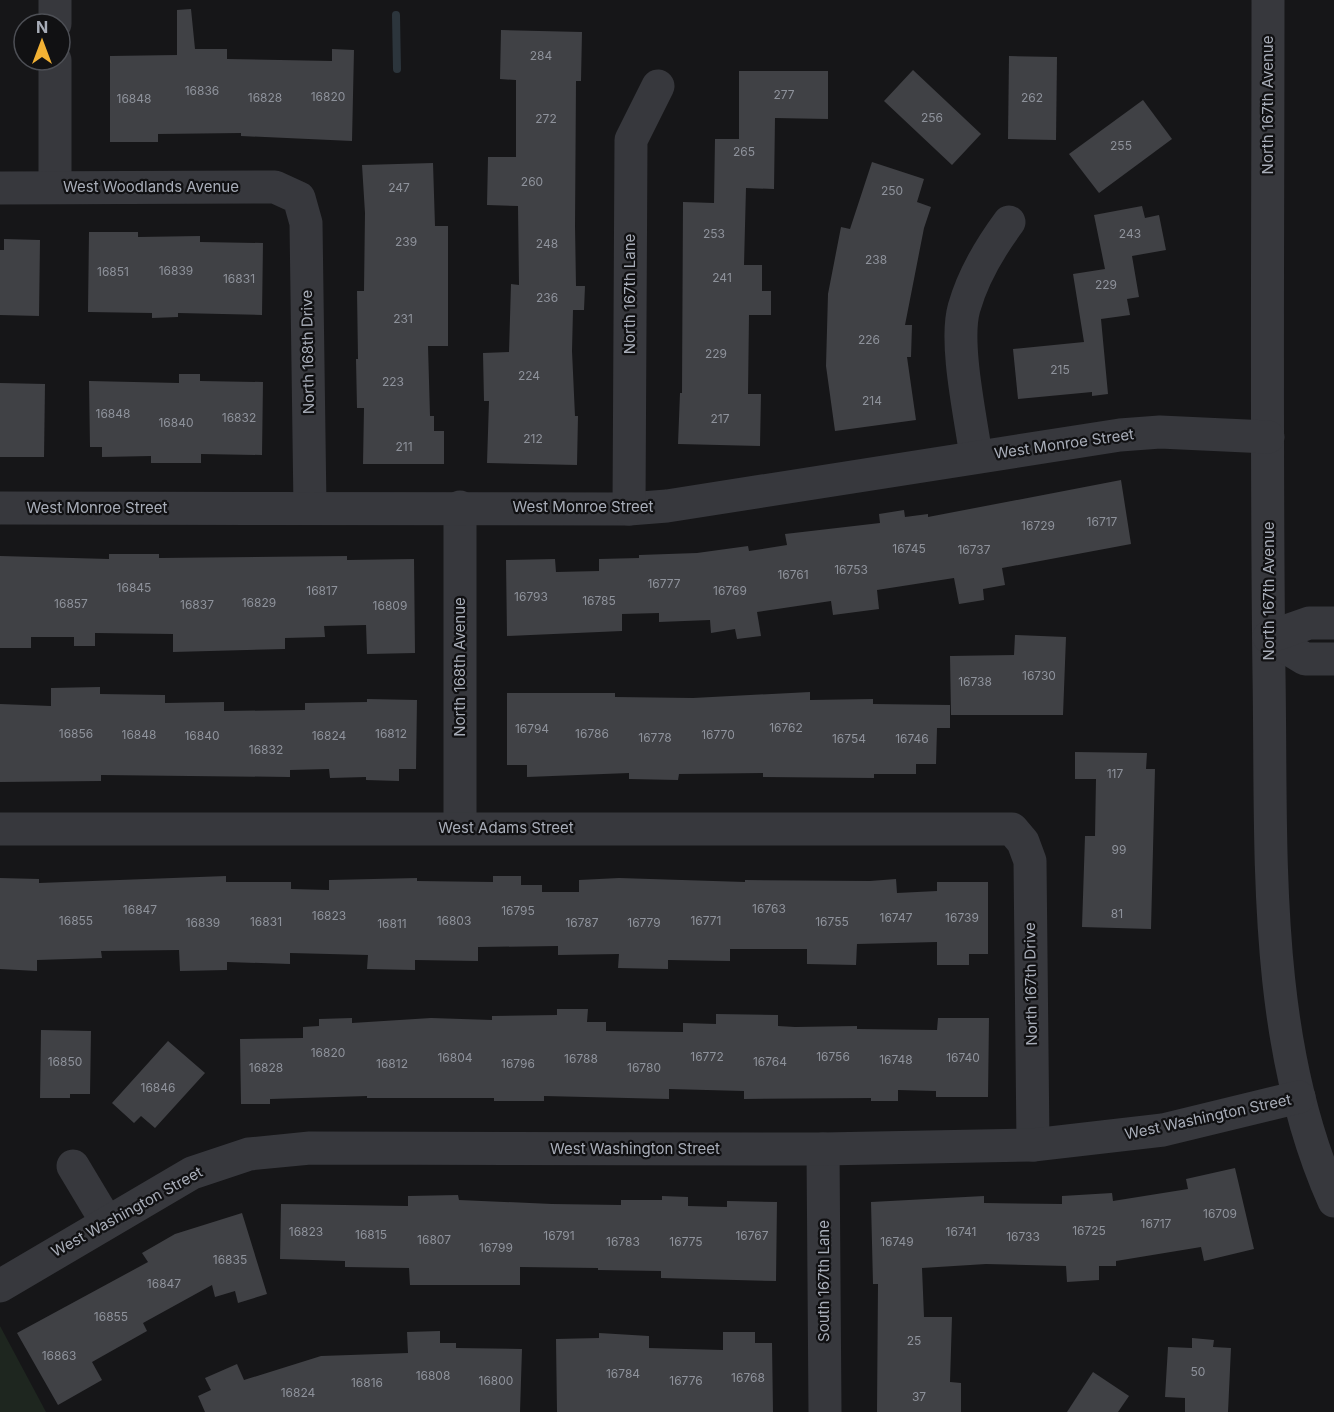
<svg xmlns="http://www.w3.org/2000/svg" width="1334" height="1412" viewBox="0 0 1334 1412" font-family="Inter,sans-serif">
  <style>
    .green { fill: #1e261f }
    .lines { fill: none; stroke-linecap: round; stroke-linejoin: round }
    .stream { stroke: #2c353c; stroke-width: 8 }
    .building { fill: #404145 }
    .minor { stroke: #37383d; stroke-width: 33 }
    .labels { text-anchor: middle; stroke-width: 4.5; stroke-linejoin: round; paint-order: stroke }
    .number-label { font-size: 12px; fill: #8e929b }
    .street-label { font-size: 15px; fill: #a8adb8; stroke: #111113 }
  </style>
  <rect width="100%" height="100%" fill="#161618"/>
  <path class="green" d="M0 1326 46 1412H0Z"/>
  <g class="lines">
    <path class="stream" d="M396 15 397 69"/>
  </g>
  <g class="building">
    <path d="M191 9 195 49H227V59L332 61V49L354 50 352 141 241 136V133L158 134V142H110V56L177 55V10Z"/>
    <path d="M501 30 582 32 581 81H576L575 226 576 286H585L584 310H573L572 351 575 416H578L577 465 487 463 489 401H484L483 353 509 352 511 284 519 285 518 206 487 205 488 157H516V80L500 79Z"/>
    <path d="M1009 56 1057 57 1056 140 1008 139Z"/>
    <path d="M913 70 981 134 952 165 884 101Z"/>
    <path d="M739 71H828V119L775 118 774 189 746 188 744 265H762V291H771V315H749L748 394H761L760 446 678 444 680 393H682L683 202 714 203 715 139H739Z"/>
    <path d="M1143 100 1172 139 1099 193 1069 154Z"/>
    <path d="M872 162 924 179 917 202 931 207 924 228 905 325H912L911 357H907L916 420 835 431 826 366 828 294 841 227 850 229Z"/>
    <path d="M433 163 435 226H448V346H428L430 416H434V431H444V464H363L364 408H357L356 359H358L357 291H364L365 213 362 165Z"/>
    <path d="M1142 206 1145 218 1159 215 1166 250 1132 256 1139 297 1127 299 1130 315 1101 319 1108 394 1092 396V392L1018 399 1013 349 1084 342 1073 274 1105 269 1094 215Z"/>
    <path d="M89 232H138V237L200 236V242L263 243 262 315 178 313V317L152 318V313L88 312Z"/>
    <path d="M4 239 40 240 39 316 0 315V250H4Z"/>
    <path d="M179 374H200V381L263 382 262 455 201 454V463H151V456L102 457V447H90L89 381 179 383Z"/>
    <path d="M0 383 45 384 44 457H0Z"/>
    <path d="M1121 480 1131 544 1002 568 1005 585 983 589 984 600 959 604 954 578 877 590 879 609 833 615 831 601 757 612 761 636 737 639 735 629 711 633 710 620 659 622V613L622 614V631L507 636 506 560 555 559 556 572 599 571V559L639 558V555L697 553 748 546 749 551 787 545 785 534 880 523 879 514 904 510 905 517 928 514V517Z"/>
    <path d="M109 554H159V558L347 556V560L414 559 415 653 367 654 366 625 324 626 325 637 285 638V649L173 652V634L95 633V646H74V637H31V648H0V556L109 559Z"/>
    <path d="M1015 635 1066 637 1063 715H951L950 656 1014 655Z"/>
    <path d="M100 687V694L165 695V703L224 702V711L305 710V703L367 702V699L417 700 416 769H399V781L366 780V777L330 778 329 769 290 770V777L101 775V781L0 782V704L51 706V688Z"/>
    <path d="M810 692V700L873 699V704L950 705V728H937L936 764H916V774H874V778L763 777V773L679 774 678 780 629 779V773L527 777V765H507V693H615V697L693 698Z"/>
    <path d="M1075 752 1147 753 1146 769H1155L1151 929 1082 927 1085 836H1095L1096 779H1075Z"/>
    <path d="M226 876V882H291V889L329 890V880L417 878V881L493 882V876H521V885H542V892H579V880L619 878 745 882V880L870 881 896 879 897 893 937 891V882H988V954H969V965H937V942L857 944 856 965 807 964V949H730V961L668 960V969L618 968 619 954 558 955V946L478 947V961L415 960V970L367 969 368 955 290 953V964L227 962V970L180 971 179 950 101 951 102 958 37 960V971L0 969V878L39 879V883Z"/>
    <path d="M557 1009H588L587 1022H606V1031L683 1032V1023L716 1024V1014L778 1015V1026L795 1027 857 1026V1029L937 1030 938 1018H989L988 1097H936V1091L898 1090V1101H871V1098L744 1099V1091L669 1089V1099L544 1096V1101H494V1098H367V1096L270 1099V1104H241L240 1039 303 1038V1027L319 1026V1019L352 1018V1023L431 1018 492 1020V1016L557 1015Z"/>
    <path d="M41 1030 91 1031 90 1094H70V1098H40Z"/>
    <path d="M168 1041 205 1073 155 1128 141 1116 134 1123 112 1103Z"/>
    <path d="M1235 1168 1254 1249 1204 1261 1201 1247 1116 1261V1266H1099V1280L1067 1282 1066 1266 986 1264 922 1268 924 1317H952L950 1382 961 1383V1412H877L878 1284H873L871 1202 984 1196V1203L1062 1204V1196L1112 1193 1113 1201 1188 1189 1186 1179Z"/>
    <path d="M458 1195 459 1200 552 1204 621 1205V1200H662V1196L688 1197V1206L727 1207V1201L777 1202 776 1281 661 1278V1271L598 1270V1268L520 1267V1285H410L409 1268 345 1267V1261L280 1259 281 1204 408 1206V1196Z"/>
    <path d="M242 1213 267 1294 238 1303 235 1291 215 1297 212 1285 143 1323 147 1331 92 1362 102 1380 58 1405 17 1333 148 1262 142 1253 175 1234Z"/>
    <path d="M440 1331V1343H456V1348L522 1349 520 1412H205L198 1396 211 1390 205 1378 237 1364 244 1380 321 1356 408 1353 407 1332Z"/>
    <path d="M723 1332H755V1343H772L773 1412H557L556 1339 599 1338V1333L649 1336V1348L723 1350Z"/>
    <path d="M1192 1338 1214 1340 1213 1347 1231 1348 1228 1412H1185V1398L1165 1397 1168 1347 1192 1348Z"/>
    <path d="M1093 1372 1129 1396 1118 1412H1067Z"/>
  </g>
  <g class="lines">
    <g class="minor">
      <path d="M55 0V24"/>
      <path d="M1268 0C1268 225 1266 450 1269 674 1272 849 1261 1038 1334 1201"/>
      <path d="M55 60V187"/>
      <path d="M0 188 275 187 299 198 306 223 310 508"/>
      <path d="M976 456C971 419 954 343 964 308 973 276 989 249 1009 222"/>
      <path d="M460 507V828"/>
      <path d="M0 508 629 509 667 506 1120 435 1160 432 1268 437"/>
      <path d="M629 509 631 140 658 86"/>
      <path d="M1269 637 1305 659H1334"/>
      <path d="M1269 637 1309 623H1334"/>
      <path d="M0 829H1012L1023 842 1030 861 1033 1145"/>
      <path d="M823 1149 825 1412"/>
      <path d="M73 1166 106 1221"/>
      <path d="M0 1286 192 1173 249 1154 310 1148 823 1149 1033 1145 1163 1130 1299 1097"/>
    </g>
  </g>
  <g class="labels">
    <g class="number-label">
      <text x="541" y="60">284</text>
      <text x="202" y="95">16836</text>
      <text x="784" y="99">277</text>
      <text x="328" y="101">16820</text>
      <text x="265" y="102">16828</text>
      <text x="1032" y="102">262</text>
      <text x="134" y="103">16848</text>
      <text x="932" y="122">256</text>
      <text x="546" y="123">272</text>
      <text x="1121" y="150">255</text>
      <text x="744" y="156">265</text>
      <text x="532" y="186">260</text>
      <text x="399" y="192">247</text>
      <text x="892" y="195">250</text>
      <text x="714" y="238">253</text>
      <text x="1130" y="238">243</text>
      <text x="406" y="246">239</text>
      <text x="547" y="248">248</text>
      <text x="876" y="264">238</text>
      <text x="176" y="275">16839</text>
      <text x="113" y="276">16851</text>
      <text x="722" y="282">241</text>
      <text x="239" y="283">16831</text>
      <text x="1106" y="289">229</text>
      <text x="547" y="302">236</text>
      <text x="403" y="323">231</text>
      <text x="869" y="344">226</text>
      <text x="716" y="358">229</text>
      <text x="1060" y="374">215</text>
      <text x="529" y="380">224</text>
      <text x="393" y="386">223</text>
      <text x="872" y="405">214</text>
      <text x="113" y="418">16848</text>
      <text x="239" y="422">16832</text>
      <text x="720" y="423">217</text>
      <text x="176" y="427">16840</text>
      <text x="533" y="443">212</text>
      <text x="404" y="451">211</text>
      <text x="1102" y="526">16717</text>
      <text x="1038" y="530">16729</text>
      <text x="909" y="553">16745</text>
      <text x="974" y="554">16737</text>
      <text x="851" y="574">16753</text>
      <text x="793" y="579">16761</text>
      <text x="664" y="588">16777</text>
      <text x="134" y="592">16845</text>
      <text x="322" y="595">16817</text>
      <text x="730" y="595">16769</text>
      <text x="531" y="601">16793</text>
      <text x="599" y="605">16785</text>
      <text x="259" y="607">16829</text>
      <text x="71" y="608">16857</text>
      <text x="197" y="609">16837</text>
      <text x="390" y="610">16809</text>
      <text x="1039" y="680">16730</text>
      <text x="975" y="686">16738</text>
      <text x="786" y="732">16762</text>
      <text x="532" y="733">16794</text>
      <text x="76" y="738">16856</text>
      <text x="391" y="738">16812</text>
      <text x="592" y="738">16786</text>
      <text x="139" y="739">16848</text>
      <text x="718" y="739">16770</text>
      <text x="202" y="740">16840</text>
      <text x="329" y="740">16824</text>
      <text x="655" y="742">16778</text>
      <text x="849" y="743">16754</text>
      <text x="912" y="743">16746</text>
      <text x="266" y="754">16832</text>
      <text x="1115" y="778">117</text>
      <text x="1119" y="854">99</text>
      <text x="769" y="913">16763</text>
      <text x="140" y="914">16847</text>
      <text x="518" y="915">16795</text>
      <text x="1117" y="918">81</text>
      <text x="329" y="920">16823</text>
      <text x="896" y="922">16747</text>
      <text x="962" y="922">16739</text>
      <text x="76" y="925">16855</text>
      <text x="454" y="925">16803</text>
      <text x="706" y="925">16771</text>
      <text x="266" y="926">16831</text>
      <text x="832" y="926">16755</text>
      <text x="203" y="927">16839</text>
      <text x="582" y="927">16787</text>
      <text x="644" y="927">16779</text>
      <text x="392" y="928">16811</text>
      <text x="328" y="1057">16820</text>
      <text x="707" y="1061">16772</text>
      <text x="833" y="1061">16756</text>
      <text x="455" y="1062">16804</text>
      <text x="963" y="1062">16740</text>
      <text x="581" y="1063">16788</text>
      <text x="896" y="1064">16748</text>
      <text x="65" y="1066">16850</text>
      <text x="770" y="1066">16764</text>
      <text x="392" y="1068">16812</text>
      <text x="518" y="1068">16796</text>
      <text x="266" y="1072">16828</text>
      <text x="644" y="1072">16780</text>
      <text x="158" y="1092">16846</text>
      <text x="1220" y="1218">16709</text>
      <text x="1156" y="1228">16717</text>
      <text x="1089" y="1235">16725</text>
      <text x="306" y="1236">16823</text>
      <text x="961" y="1236">16741</text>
      <text x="371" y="1239">16815</text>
      <text x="559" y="1240">16791</text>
      <text x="752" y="1240">16767</text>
      <text x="1023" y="1241">16733</text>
      <text x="434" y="1244">16807</text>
      <text x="623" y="1246">16783</text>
      <text x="686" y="1246">16775</text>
      <text x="897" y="1246">16749</text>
      <text x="496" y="1252">16799</text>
      <text x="230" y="1264">16835</text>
      <text x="164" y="1288">16847</text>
      <text x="111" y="1321">16855</text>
      <text x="914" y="1345">25</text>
      <text x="59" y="1360">16863</text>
      <text x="1198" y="1376">50</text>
      <text x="623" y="1378">16784</text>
      <text x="433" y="1380">16808</text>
      <text x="748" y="1382">16768</text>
      <text x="496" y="1385">16800</text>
      <text x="686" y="1385">16776</text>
      <text x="367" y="1387">16816</text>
      <text x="298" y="1397">16824</text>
      <text x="919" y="1401">37</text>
    </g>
    <g class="street-label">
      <text transform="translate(1268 105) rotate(-90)" y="5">North 167th Avenue</text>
      <text x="151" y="192">West Woodlands Avenue</text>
      <text transform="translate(630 294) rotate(-90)" y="5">North 167th Lane</text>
      <text transform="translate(308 352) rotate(-91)" y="5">North 168th Drive</text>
      <text transform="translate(1064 444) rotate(-8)" y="5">West Monroe Street</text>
      <text x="583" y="512">West Monroe Street</text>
      <text x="97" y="513">West Monroe Street</text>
      <text transform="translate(1269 591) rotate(-90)" y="5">North 167th Avenue</text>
      <text transform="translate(460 667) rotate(-90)" y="5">North 168th Avenue</text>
      <text x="506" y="833">West Adams Street</text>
      <text transform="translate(1031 984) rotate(-91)" y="5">North 167th Drive</text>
      <text transform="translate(1208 1117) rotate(-12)" y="5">West Washington Street</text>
      <text x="635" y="1154">West Washington Street</text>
      <text transform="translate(127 1212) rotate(-29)" y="5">West Washington Street</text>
      <text transform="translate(824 1281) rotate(-90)" y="5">South 167th Lane</text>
    </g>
  </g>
  <g transform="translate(42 42)"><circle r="28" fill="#111113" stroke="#4d4f55" stroke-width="1.5"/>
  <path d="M0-4.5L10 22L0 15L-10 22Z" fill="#f2b134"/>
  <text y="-9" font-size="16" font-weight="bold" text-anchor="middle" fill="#a8adb8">N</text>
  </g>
</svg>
